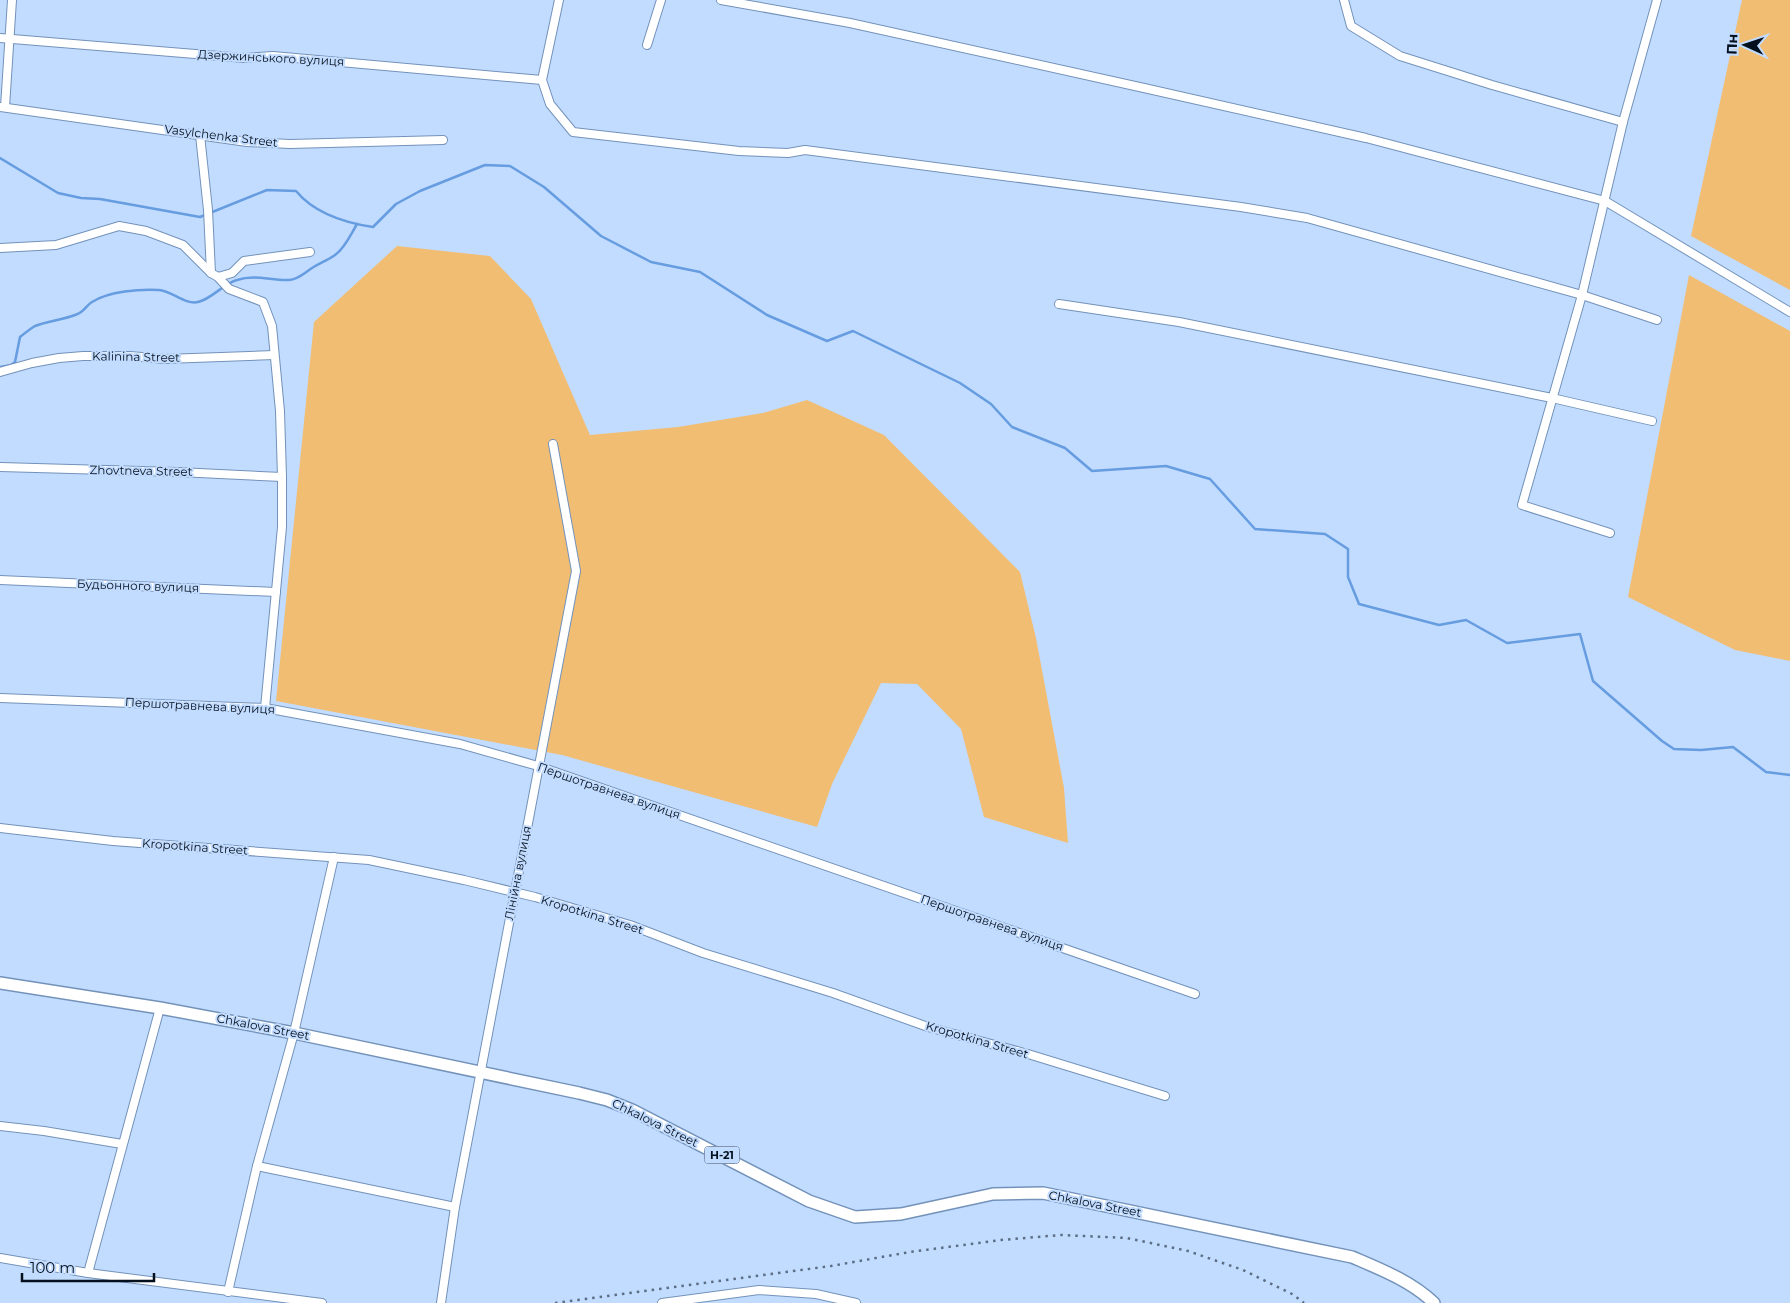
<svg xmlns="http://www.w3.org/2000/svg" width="1790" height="1303" viewBox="0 0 1790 1303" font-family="Montserrat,sans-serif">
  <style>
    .green { fill: #f1bd73 }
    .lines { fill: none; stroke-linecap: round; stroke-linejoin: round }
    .stream { stroke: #669ce0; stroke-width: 2.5 }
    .street-casing { stroke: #7392ba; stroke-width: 10 }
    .primary-casing { stroke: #7392ba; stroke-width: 14 }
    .street { stroke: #fff; stroke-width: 8 }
    .primary { stroke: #fff; stroke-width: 11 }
    .rail { stroke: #5c6e86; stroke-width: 2.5; stroke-dasharray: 2.5 5; stroke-linecap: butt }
    .labels { text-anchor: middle; stroke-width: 4; stroke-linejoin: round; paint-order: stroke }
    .shield { fill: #c2dcff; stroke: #3e4d62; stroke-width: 1 }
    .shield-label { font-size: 11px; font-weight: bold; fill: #05101e }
    .street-label { font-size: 12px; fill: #05101e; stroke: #c2dcff }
  </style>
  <rect width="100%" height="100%" fill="#c2dcff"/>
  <g class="green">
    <path d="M1742 0H1790V290L1691 236Z"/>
    <path d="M397 246 490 256 531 299 590 435 678 427 763 413 807 400 884 435 1020 572 1036 638 1064 788 1068 843 984 817 961 729 917 684 881 683 832 784 817 827 562 755 276 701 314 322Z"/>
    <path d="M1689 275 1790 331V661L1735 650 1628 597Z"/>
  </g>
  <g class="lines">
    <g class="stream">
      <path d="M0 158 58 193 81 198 100 199 200 217 267 190 296 191C315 214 346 223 373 227L396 204 420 191 485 165 510 166 544 187 601 236 651 262 700 272 767 315 827 341 853 331 960 383 991 404 1012 427 1065 448 1092 471 1166 466 1210 479 1255 529 1325 534 1348 549V577L1359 604 1439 625 1466 620 1507 643 1580 634 1593 681 1662 741 1674 749 1701 750 1733 747 1766 772 1790 775"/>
      <path d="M0 367 11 365 15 362 20 337C25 333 30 329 35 326 48 321 62 320 75 315 85 312 85 306 92 302 109 291 140 289 159 290 172 291 185 305 198 302 212 299 224 283 237 280 255 274 272 281 289 280 299 279 304 273 312 268 320 263 328 260 335 255 345 248 351 234 357 224"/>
    </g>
    <g class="street-casing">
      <g id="street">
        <path d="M559 0 542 80 550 104 573 132 739 151 788 153 805 150 1241 207 1307 218 1582 295 1657 320"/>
        <path d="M721 0 850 23 1144 88 1366 138 1605 201 1790 312"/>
        <path d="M1344 0 1351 26 1400 56 1492 85 1623 122"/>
        <path d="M0 38 244 58 273 56 542 80"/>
        <path d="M647 45 661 0"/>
        <path d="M0 107 247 142 290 144 443 140"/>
        <path d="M5 107 12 0"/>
        <path d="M200 135 208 210 211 273"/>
        <path d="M0 248 56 245 119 226 146 231 183 245 211 273 218 277 232 273 244 261 310 252"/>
        <path d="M218 277 229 289 263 302 272 326 280 411 282 477V527L265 708"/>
        <path d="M1059 304 1179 322 1552 398 1652 421"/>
        <path d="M0 372 32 363 59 358 83 356H130L165 359 274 355"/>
        <path d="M0 467 178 472 282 477"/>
        <path d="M1610 533 1522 505 1582 295 1623 122 1657 0"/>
        <path d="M0 580 276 592"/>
        <path d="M0 698 265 708 460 744 538 766 1195 994"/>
        <path d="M0 828 113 841 369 860 464 880 535 897 630 925 703 953 833 993 928 1027 1028 1054 1165 1096"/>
        <path d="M0 1126 44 1131 122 1144"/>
        <path d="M257 1166 455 1207"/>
        <path d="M0 1258 88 1273 322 1303"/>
        <path d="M88 1273 160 1008"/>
        <path d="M228 1292 257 1166 294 1033 334 857"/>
        <path d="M441 1303 455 1207 576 571 553 444"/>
        <path d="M662 1303 759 1290 816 1294 856 1303"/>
      </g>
    </g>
    <g class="primary-casing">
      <path id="primary" d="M0 983 160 1008 294 1033 579 1093 607 1100 632 1110 809 1201 855 1217 901 1214 993 1194 1043 1193 1352 1257C1380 1269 1411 1281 1434 1303"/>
    </g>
    <use href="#street" class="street"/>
    <use href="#primary" class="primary"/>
    <path class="rail" d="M555 1303 831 1266 910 1252 1001 1240 1061 1235 1127 1238 1188 1251 1243 1270 1292 1294 1304 1303"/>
  </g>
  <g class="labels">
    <rect class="shield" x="704.5" y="1146.5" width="35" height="17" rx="4"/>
    <g class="shield-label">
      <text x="722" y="1159">Н-21</text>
    </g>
    <g class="street-label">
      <text transform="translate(271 58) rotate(3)" y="4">Дзержинського вулиця</text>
      <text transform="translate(221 136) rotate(7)" y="4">Vasylchenka Street</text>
      <text transform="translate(136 357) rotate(1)" y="4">Kalinina Street</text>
      <text transform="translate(141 471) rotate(1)" y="4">Zhovtneva Street</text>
      <text transform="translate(138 586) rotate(2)" y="4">Будьонного вулиця</text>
      <text transform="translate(200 706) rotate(3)" y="4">Першотравнева вулиця</text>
      <text transform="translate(609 791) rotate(19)" y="4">Першотравнева вулиця</text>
      <text transform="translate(195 847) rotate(4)" y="4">Kropotkina Street</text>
      <text transform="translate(518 873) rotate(-79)" y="4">Лінійна вулиця</text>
      <text transform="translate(592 915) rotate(17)" y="4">Kropotkina Street</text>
      <text transform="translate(992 923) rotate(19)" y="4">Першотравнева вулиця</text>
      <text transform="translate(263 1027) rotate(11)" y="4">Chkalova Street</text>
      <text transform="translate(977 1040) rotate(16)" y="4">Kropotkina Street</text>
      <text transform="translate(655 1123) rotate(26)" y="4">Chkalova Street</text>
      <text transform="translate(1095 1204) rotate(11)" y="4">Chkalova Street</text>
    </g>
  </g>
  <g transform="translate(1745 45) rotate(273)" stroke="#c2dcff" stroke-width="4" paint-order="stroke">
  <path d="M0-4L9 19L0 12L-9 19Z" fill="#05101e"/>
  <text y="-8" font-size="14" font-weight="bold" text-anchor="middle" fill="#05101e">Пн</text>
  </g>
  <path d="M22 1273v8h132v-8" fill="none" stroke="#05101e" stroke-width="2.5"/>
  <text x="30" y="1273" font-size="15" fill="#05101e" stroke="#c2dcff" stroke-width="4" paint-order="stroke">100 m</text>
</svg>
